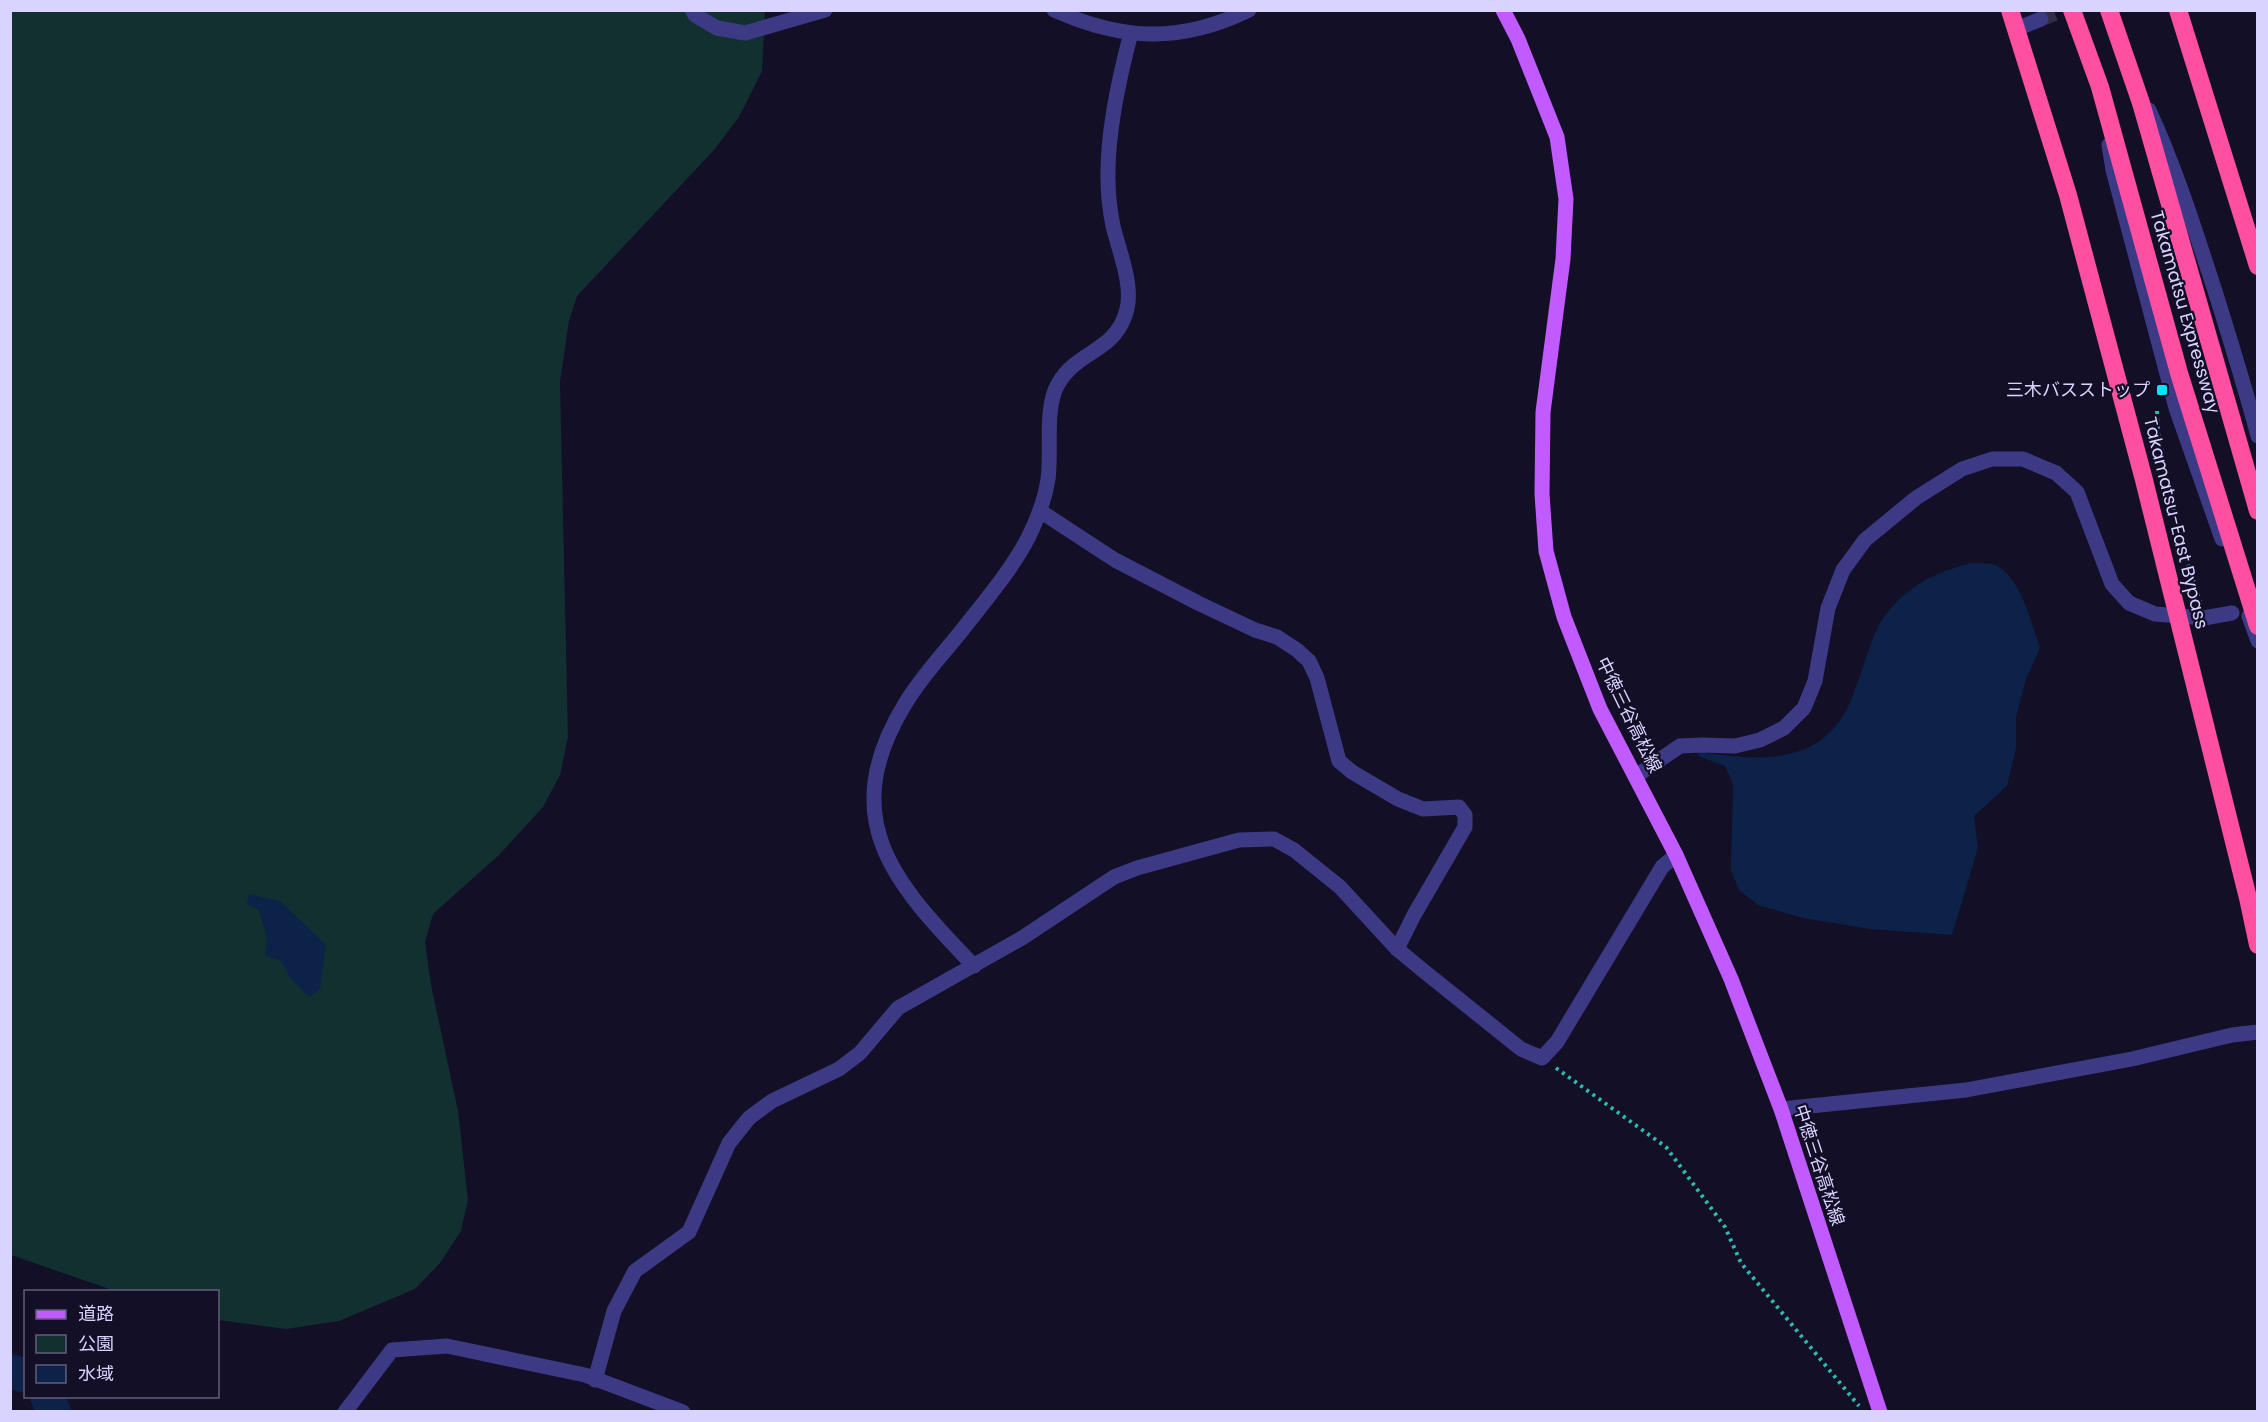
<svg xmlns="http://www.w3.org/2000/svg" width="2268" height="1422" viewBox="0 0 2268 1422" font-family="Poppins,'Noto Sans JP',sans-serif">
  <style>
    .green { fill: #12302f }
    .water { fill: #0c2248 }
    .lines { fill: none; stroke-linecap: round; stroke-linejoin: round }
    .river { stroke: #0c2248; stroke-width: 34 }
    .minor-tunnel { stroke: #312d47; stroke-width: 15; stroke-dasharray: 15 8; stroke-linecap: butt }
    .path { stroke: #2fb8b0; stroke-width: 4; stroke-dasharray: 3 4.5; stroke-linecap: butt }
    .minor { stroke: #3d3a85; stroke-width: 15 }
    .major { stroke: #c25bff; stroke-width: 15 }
    .highway { stroke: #ff4fa3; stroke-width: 18 }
    .poi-dot { fill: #00e5ff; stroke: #130f26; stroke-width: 2 }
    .labels { text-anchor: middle; stroke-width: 4.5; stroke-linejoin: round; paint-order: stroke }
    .street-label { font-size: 18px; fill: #d9d4ff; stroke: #130f26 }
    .poi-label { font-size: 18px; fill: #d9d4ff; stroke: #130f26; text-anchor: end }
  </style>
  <rect width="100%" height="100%" fill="#130f26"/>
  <path class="green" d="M11 11H765L762 71 739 117 714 150 577 296 569 321 560 382 568 737 560 775 543 807 499 855 433 914 425 942 431 985 458 1111 468 1200 461 1231 440 1263 415 1289 339 1321 286 1329 218 1320V1292L115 1291 11 1255Z"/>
  <g class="water">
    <path d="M1971 563C1978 564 1989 562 1995 565 2020 575 2032 625 2040 648L2026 679 2016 717V748L2007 786 1974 816 1978 848 1952 935 1870 929 1803 918 1758 905 1739 890 1731 870 1733 784 1725 766 1698 756 1699 752C1766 762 1829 766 1855 690 1862 672 1873 631 1884 617 1908 585 1934 573 1971 563Z"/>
    <path d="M249 894 280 901 326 945 320 989 309 997 292 980 280 960 265 956 267 937 259 910 247 904Z"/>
    <path d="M10 1368 26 1379 11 1391H10Z"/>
  </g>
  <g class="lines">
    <g class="river">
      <path d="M10 1371 26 1376"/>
      <path d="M47 1396 54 1412"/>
    </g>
    <path class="minor-tunnel" d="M2041 19 2063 10"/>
    <g class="path">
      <path d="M2157 411 2158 433 2176 522"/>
      <path d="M2177 529 2200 602"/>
      <path d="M1556 1068 1666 1147 1725 1227 1741 1263 1859 1406"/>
    </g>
    <g class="minor">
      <path d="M692 10 695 15 717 28 745 33 825 10"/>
      <path d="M1054 10C1123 41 1181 43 1249 10"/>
      <path d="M2016 29 2041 19"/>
      <path d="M2149 110C2176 169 2195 230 2215 291 2230 339 2245 387 2258 436"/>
      <path d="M2109 145 2113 170 2176 408 2222 539"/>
      <path d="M1040 511 1115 560 1198 603 1255 630 1277 637 1297 650 1309 661 1317 678 1339 761 1352 772 1398 799 1423 809 1459 807 1465 815V827L1414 915 1397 949"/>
      <path d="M2249 616 2258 641"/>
      <path d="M1636 776 1680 746 1702 745 1735 746 1760 740 1784 728 1804 708 1815 681 1828 608 1843 570 1865 540 1916 498 1962 469 1992 459H2023L2056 473 2077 492 2112 584 2129 603 2155 614 2204 618 2232 613"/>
      <path d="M974 966C894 883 835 819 905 704 921 677 944 653 963 629 985 601 1012 569 1028 538 1037 520 1045 499 1048 479 1052 451 1044 408 1058 384 1078 349 1116 353 1127 309 1133 284 1119 251 1113 226 1110 211 1108 194 1108 179 1107 132 1119 78 1131 33"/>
      <path d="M1781 1109 1966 1090 2132 1059 2232 1035 2258 1032"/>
      <path d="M595 1380 614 1311 635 1271 689 1232 729 1143 749 1118 772 1101 839 1069 860 1053 898 1008 1022 938 1114 877 1137 868 1239 840 1274 839 1294 850 1340 887 1397 949 1425 972 1521 1049 1542 1058 1557 1042 1662 867 1676 855"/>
      <path d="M345 1412 392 1350 447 1346 585 1375 683 1412"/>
    </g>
    <path class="major" d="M1503 10 1518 39 1557 137 1566 199 1563 259 1543 412 1542 494 1546 551 1564 617 1600 709 1676 855 1731 979 1781 1109 1880 1412"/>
    <g class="highway">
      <path d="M2010 10 2068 195 2144 480 2248 898 2258 945"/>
      <path d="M2072 10 2100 87 2179 373 2258 626"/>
      <path d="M2109 10 2141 103 2258 511"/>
      <path d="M2178 10 2258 266"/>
    </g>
  </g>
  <rect class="poi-dot" x="2156" y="384" width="12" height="12" rx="3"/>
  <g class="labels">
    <g class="street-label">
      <text transform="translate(2185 312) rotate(74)" y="6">Takamatsu Expressway</text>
      <text transform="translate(2176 523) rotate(76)" y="6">Takamatsu-East Bypass</text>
      <text transform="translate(1629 715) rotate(64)" y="6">中徳三谷高松線</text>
      <text transform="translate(1819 1165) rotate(72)" y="6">中徳三谷高松線</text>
    </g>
    <g class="poi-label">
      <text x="2150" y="396">三木バスストップ</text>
    </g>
  </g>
  <rect width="2268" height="1422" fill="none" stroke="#d9d4ff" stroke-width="24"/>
  <rect x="24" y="1290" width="195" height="108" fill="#130f26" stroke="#625e7d" stroke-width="1.5"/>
  <rect x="36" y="1310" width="30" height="9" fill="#c25bff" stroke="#625e7d" stroke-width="1.5"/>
  <text x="78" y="1320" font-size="18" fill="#d9d4ff">道路</text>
  <rect x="36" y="1335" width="30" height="18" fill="#12302f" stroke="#625e7d" stroke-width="1.5"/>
  <text x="78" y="1350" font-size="18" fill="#d9d4ff">公園</text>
  <rect x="36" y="1365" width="30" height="18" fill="#0c2248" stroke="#625e7d" stroke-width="1.5"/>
  <text x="78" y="1380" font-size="18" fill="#d9d4ff">水域</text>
</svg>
